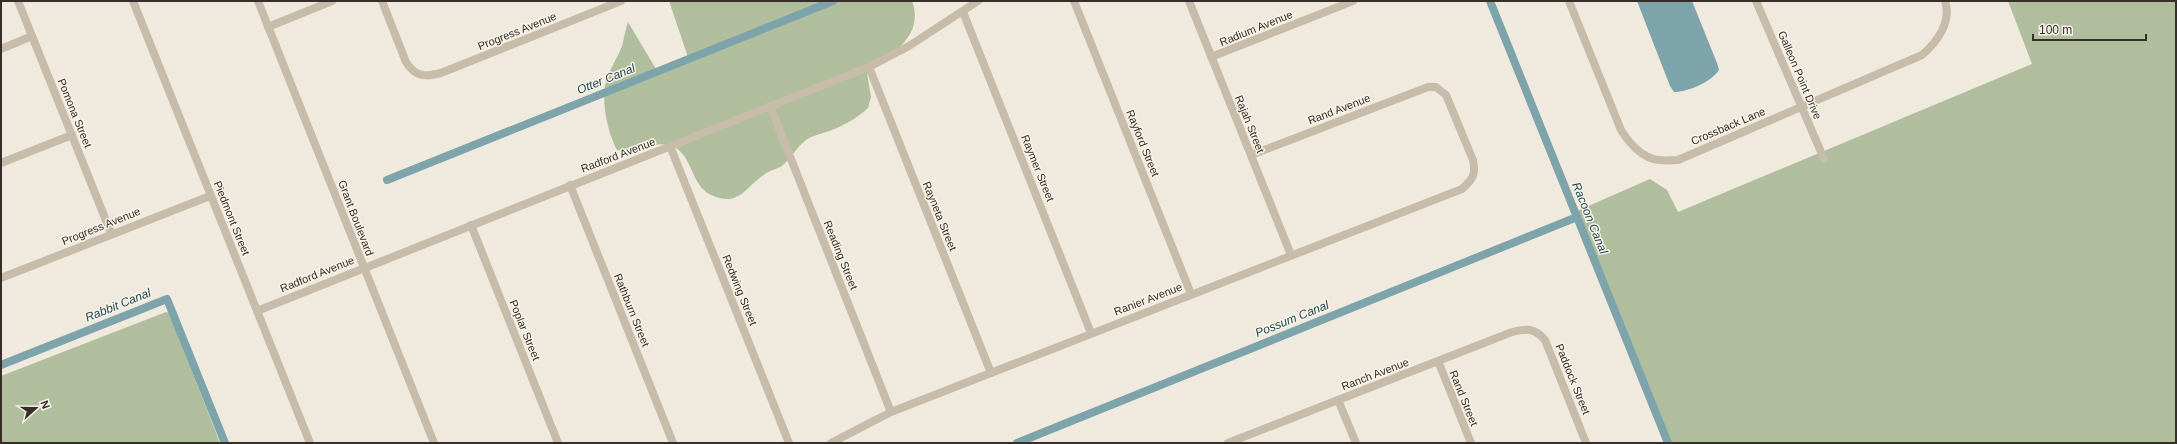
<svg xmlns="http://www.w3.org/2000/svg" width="2177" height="444" viewBox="0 0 2177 444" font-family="Helvetica,sans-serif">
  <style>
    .green { fill: #b0be9e }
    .water { fill: #7ea4ab }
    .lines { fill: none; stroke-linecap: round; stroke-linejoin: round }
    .canal { stroke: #7ea4ab; stroke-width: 8 }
    .minor { stroke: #c7bbaa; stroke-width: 8 }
    .labels { text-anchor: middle; stroke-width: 3; stroke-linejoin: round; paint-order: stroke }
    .street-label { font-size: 11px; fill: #352e29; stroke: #f8f3e9 }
    .water-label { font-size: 12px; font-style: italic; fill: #224b53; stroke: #f8f3e9 }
  </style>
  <rect width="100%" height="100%" fill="#f0e9dd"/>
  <g class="green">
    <path d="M669 1H912C925 36 891 54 867 73L871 97 868 108C861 114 852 121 843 125 833 131 820 133 809 138 799 144 794 154 786 162 781 169 772 169 765 174 746 186 739 208 711 195 690 185 693 154 672 146 655 139 639 156 617 150 607 132 600 97 607 78 611 67 618 57 622 46 624 39 625 30 628 22L656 69 688 57Z"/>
    <path d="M2008 1H2176V443H1668L1577 211 1650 179 1667 190 1678 212 2032 64Z"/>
    <path d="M166 312 169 313 220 443H1V376Z"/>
  </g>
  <path class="water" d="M1637 1H1692L1717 63 1719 70C1711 82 1688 92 1674 92L1670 86Z"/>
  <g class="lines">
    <g class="canal">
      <path d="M1490 1 1668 443"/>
      <path d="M387 180 833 1"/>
      <path d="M1 365 167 299 225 443"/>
      <path d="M1017 443 1577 217"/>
    </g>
    <g class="minor">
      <path d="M18 1 111 233"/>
      <path d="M133 1 310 443"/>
      <path d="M258 1 434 443"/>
      <path d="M382 1 406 62C415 77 425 77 441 73L621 1"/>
      <path d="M1074 1 1191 294"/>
      <path d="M1189 1 1291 255"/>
      <path d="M1569 1 1621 130C1629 143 1643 159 1659 160 1665 161 1672 160 1678 160L1922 55C1937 42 1952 22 1945 1"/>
      <path d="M1756 1 1824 159"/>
      <path d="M963 12 1091 333"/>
      <path d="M268 27 332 1"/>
      <path d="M1 49 32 36"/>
      <path d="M1211 57 1353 1"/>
      <path d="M869 67 991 373"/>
      <path d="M770 106 891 412"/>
      <path d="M670 146 789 443"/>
      <path d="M1 163 72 135"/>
      <path d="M570 185 673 443"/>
      <path d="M471 225 558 443"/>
      <path d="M1 278 210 196"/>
      <path d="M257 311 869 67 909 46 978 1"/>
      <path d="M1438 361 1471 443"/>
      <path d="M1338 400 1356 443"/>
      <path d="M831 443 891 412 1462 189C1473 179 1476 175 1473 160L1446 95 1436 87H1428L1251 155"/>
      <path d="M1228 443 1512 332C1526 328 1535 328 1545 340L1586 443"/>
    </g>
  </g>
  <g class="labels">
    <g class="street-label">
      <text transform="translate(1256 28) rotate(-22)" y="4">Radium Avenue</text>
      <text transform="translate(517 31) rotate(-22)" y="4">Progress Avenue</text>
      <text transform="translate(1800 75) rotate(67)" y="4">Galleon Point Drive</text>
      <text transform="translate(1339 109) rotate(-21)" y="4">Rand Avenue</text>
      <text transform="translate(75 113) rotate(68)" y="4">Pomona Street</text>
      <text transform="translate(1250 124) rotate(68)" y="4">Rajah Street</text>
      <text transform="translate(1728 126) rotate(-23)" y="4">Crossback Lane</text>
      <text transform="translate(1143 143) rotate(68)" y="4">Rayford Street</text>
      <text transform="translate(618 155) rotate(-21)" y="4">Radford Avenue</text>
      <text transform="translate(1038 168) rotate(68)" y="4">Raymer Street</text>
      <text transform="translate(940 216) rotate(68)" y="4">Rayneta Street</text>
      <text transform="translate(232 218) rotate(68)" y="4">Piedmont Street</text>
      <text transform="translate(356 218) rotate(69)" y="4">Grant Boulevard</text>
      <text transform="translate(101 226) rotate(-22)" y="4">Progress Avenue</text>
      <text transform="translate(841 255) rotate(68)" y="4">Reading Street</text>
      <text transform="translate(317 274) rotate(-22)" y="4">Radford Avenue</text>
      <text transform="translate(740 290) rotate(68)" y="4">Redwing Street</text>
      <text transform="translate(1148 299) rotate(-21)" y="4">Ranier Avenue</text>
      <text transform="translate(632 310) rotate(68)" y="4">Rathburn Street</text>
      <text transform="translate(525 330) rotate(68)" y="4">Poplar Street</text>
      <text transform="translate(1375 374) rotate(-21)" y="4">Ranch Avenue</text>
      <text transform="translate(1573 379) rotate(68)" y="4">Paddock Street</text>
      <text transform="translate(1464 398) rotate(68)" y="4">Rand Street</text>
    </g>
    <g class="water-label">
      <text transform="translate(606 79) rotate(-22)" y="4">Otter Canal</text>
      <text transform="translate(1590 218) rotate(68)" y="4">Racoon Canal</text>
      <text transform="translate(118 305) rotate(-22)" y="4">Rabbit Canal</text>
      <text transform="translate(1292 319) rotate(-22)" y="4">Possum Canal</text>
    </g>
  </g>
  <rect width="2177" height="444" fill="none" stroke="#352e29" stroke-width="4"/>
  <g transform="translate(36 408) rotate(69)" stroke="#f8f3e9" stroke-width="3" paint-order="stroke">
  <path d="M0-3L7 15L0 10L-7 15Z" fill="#352e29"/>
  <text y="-6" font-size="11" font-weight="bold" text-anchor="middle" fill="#352e29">N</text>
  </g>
  <path d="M2033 34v6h113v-6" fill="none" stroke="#352e29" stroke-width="2"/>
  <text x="2039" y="34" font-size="12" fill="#352e29" stroke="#f8f3e9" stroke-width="3" paint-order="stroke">100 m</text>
</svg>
